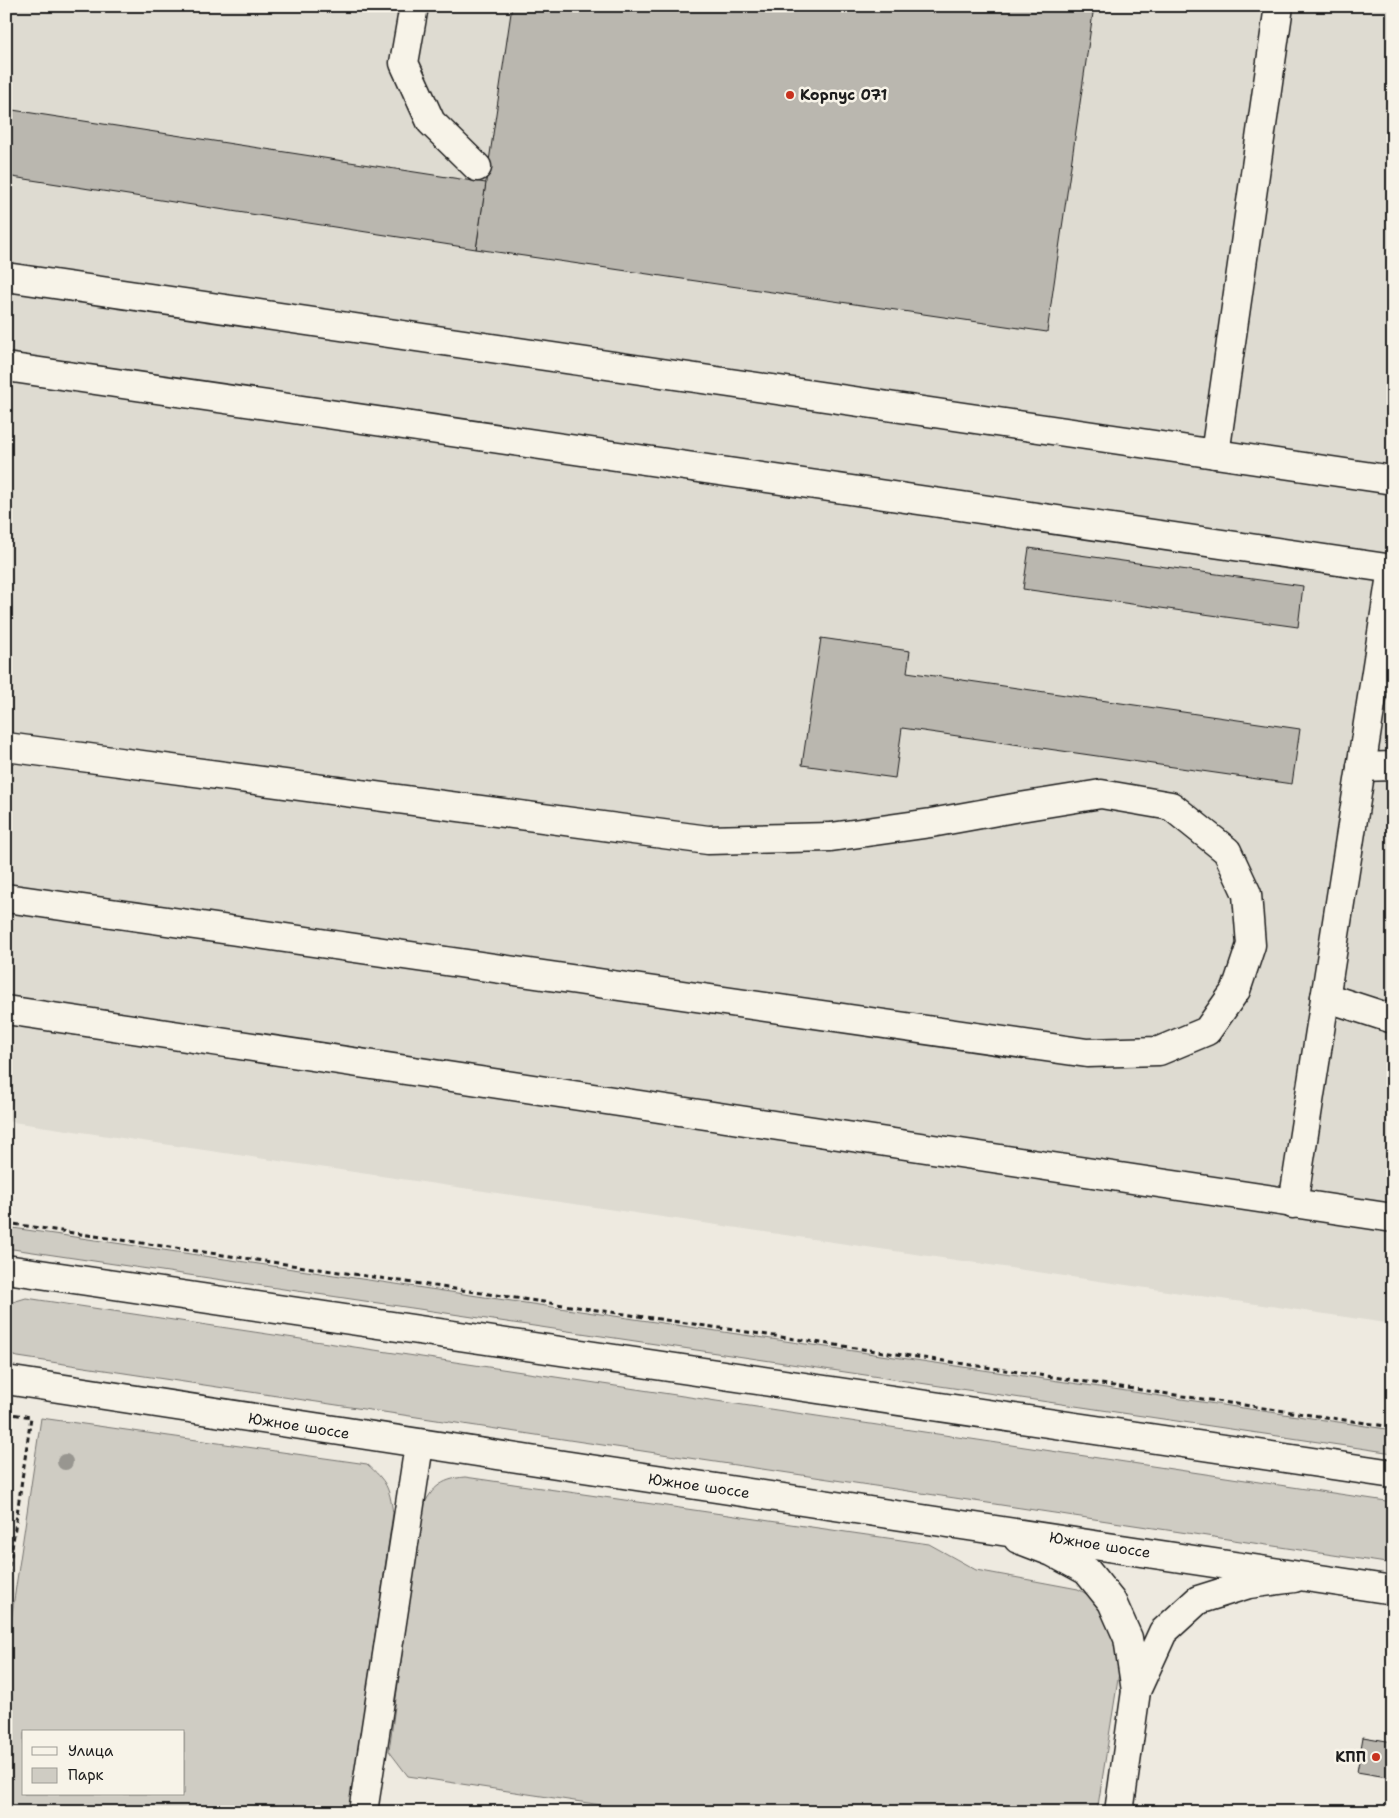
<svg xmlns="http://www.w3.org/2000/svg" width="1399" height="1818" viewBox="0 0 1399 1818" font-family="'Shantell Sans',sans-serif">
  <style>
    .built { fill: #dedbd1 }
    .green { fill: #cfccc3; stroke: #767470; fill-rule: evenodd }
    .building { fill: #bab7af; stroke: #1c1c1c }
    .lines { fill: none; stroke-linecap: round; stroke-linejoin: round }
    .minor-casing { stroke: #1c1c1c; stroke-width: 31 }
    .major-casing { stroke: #1c1c1c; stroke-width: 31 }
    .path { stroke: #1c1c1c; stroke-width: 3; stroke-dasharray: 5 4; stroke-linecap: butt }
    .minor { stroke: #f7f3e8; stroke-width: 28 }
    .major { stroke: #f7f3e8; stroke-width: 28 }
    .tree { fill: #989690 }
    .poi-dot { fill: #c8321e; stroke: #f7f3e8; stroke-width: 2 }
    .labels { text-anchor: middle; stroke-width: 5; stroke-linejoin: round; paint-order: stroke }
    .poi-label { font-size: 15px; font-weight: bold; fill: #1c1c1c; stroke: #f7f3e8; text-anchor: start }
    .street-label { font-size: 15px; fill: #1c1c1c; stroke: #f7f3e8 }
  </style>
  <rect width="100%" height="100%" fill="#eeeae0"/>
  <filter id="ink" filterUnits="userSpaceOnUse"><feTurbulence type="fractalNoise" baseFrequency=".02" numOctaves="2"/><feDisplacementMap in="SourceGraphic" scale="10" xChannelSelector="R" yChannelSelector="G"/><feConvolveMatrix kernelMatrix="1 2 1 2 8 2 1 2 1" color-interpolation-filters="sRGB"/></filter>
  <g filter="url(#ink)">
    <path class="built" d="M6 6H1393V1324L6 1121Z"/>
    <g class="green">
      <path d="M6 1227 1393 1430V1453L6 1248Z"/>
      <path d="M26 1298 1393 1502V1564L18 1357 6 1354V1304Z"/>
      <path d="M41 1418 367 1464C387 1482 389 1487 393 1513L349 1812H6V1654ZM24 1732H184V1794H24Z"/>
      <path d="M465 1477 929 1544 976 1570 1078 1589 1097 1600 1122 1654 1097 1812H648L408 1776 389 1751 421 1512C430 1489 440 1479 465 1477Z"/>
    </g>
    <g class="building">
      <path d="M512 6H1094L1047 332 476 249Z"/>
      <path d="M6 109 486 183 476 249 6 176Z"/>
      <path d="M1029 548 1303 586 1298 627 1023 589Z"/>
      <path d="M821 638 910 651 907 672 1300 729 1292 784 902 728 895 778 802 765Z"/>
      <path d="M1363 1737 1393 1742V1778L1357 1772Z"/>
    </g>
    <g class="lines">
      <g class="minor-casing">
        <g id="minor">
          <path d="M414 6 404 63 431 122 477 167"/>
          <path d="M6 277 1393 480"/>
          <path d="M6 367 1393 569"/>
          <path d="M1215 454 1279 6"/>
          <path d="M6 747 708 840 831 837 931 823 1014 808 1101 794 1171 806 1227 851 1247 894 1251 945 1236 990 1207 1031 1159 1051 1087 1053 6 898"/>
          <path d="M1361 767 1393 766"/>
          <path d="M1325 997 1393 1019"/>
          <path d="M6 1010 1393 1218"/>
          <path d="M1293 1204 1392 569"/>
          <path d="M1018 1539 1052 1552 1087 1571 1112 1602 1128 1638 1136 1691"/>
          <path d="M363 1812 419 1445"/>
          <path d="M1119 1812 1136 1691 1163 1632 1198 1600 1249 1584 1294 1578"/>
        </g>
      </g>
      <g class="major-casing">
        <g id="major">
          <path d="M6 1269 1393 1474"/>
          <path d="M6 1380C468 1452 931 1519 1393 1590"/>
        </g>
      </g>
      <g class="path">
        <path d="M6 1223 1393 1427"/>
        <path d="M6 1413 31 1417 6 1590"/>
      </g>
      <use href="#minor" class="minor"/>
      <use href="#major" class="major"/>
    </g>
    <circle class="tree" cx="65" cy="1462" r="8"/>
  </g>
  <g class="poi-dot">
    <circle cx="790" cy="95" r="5"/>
    <circle cx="1376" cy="1757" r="5"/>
  </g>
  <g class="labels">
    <g class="poi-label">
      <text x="800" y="100">Корпус 071</text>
      <text x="1366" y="1762" text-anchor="end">КПП</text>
    </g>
    <g class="street-label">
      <text transform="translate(299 1426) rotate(9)" y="5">Южное шоссе</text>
      <text transform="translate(699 1486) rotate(8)" y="5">Южное шоссе</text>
      <text transform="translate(1100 1545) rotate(9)" y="5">Южное шоссе</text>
    </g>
  </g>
  <rect width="1399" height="1818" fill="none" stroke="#f7f3e8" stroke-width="25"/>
  <rect x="12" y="12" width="1374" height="1793" fill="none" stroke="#1c1c1c" stroke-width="2" filter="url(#ink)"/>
  <rect x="22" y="1730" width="162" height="65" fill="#f7f3e8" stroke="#9f9d96"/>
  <rect x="32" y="1747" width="25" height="8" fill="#f7f3e8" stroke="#9f9d96"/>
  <text x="68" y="1756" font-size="15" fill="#1c1c1c">Улица</text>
  <rect x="32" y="1768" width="25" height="15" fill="#cfccc3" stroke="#9f9d96"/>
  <text x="68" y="1780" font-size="15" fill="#1c1c1c">Парк</text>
</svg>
